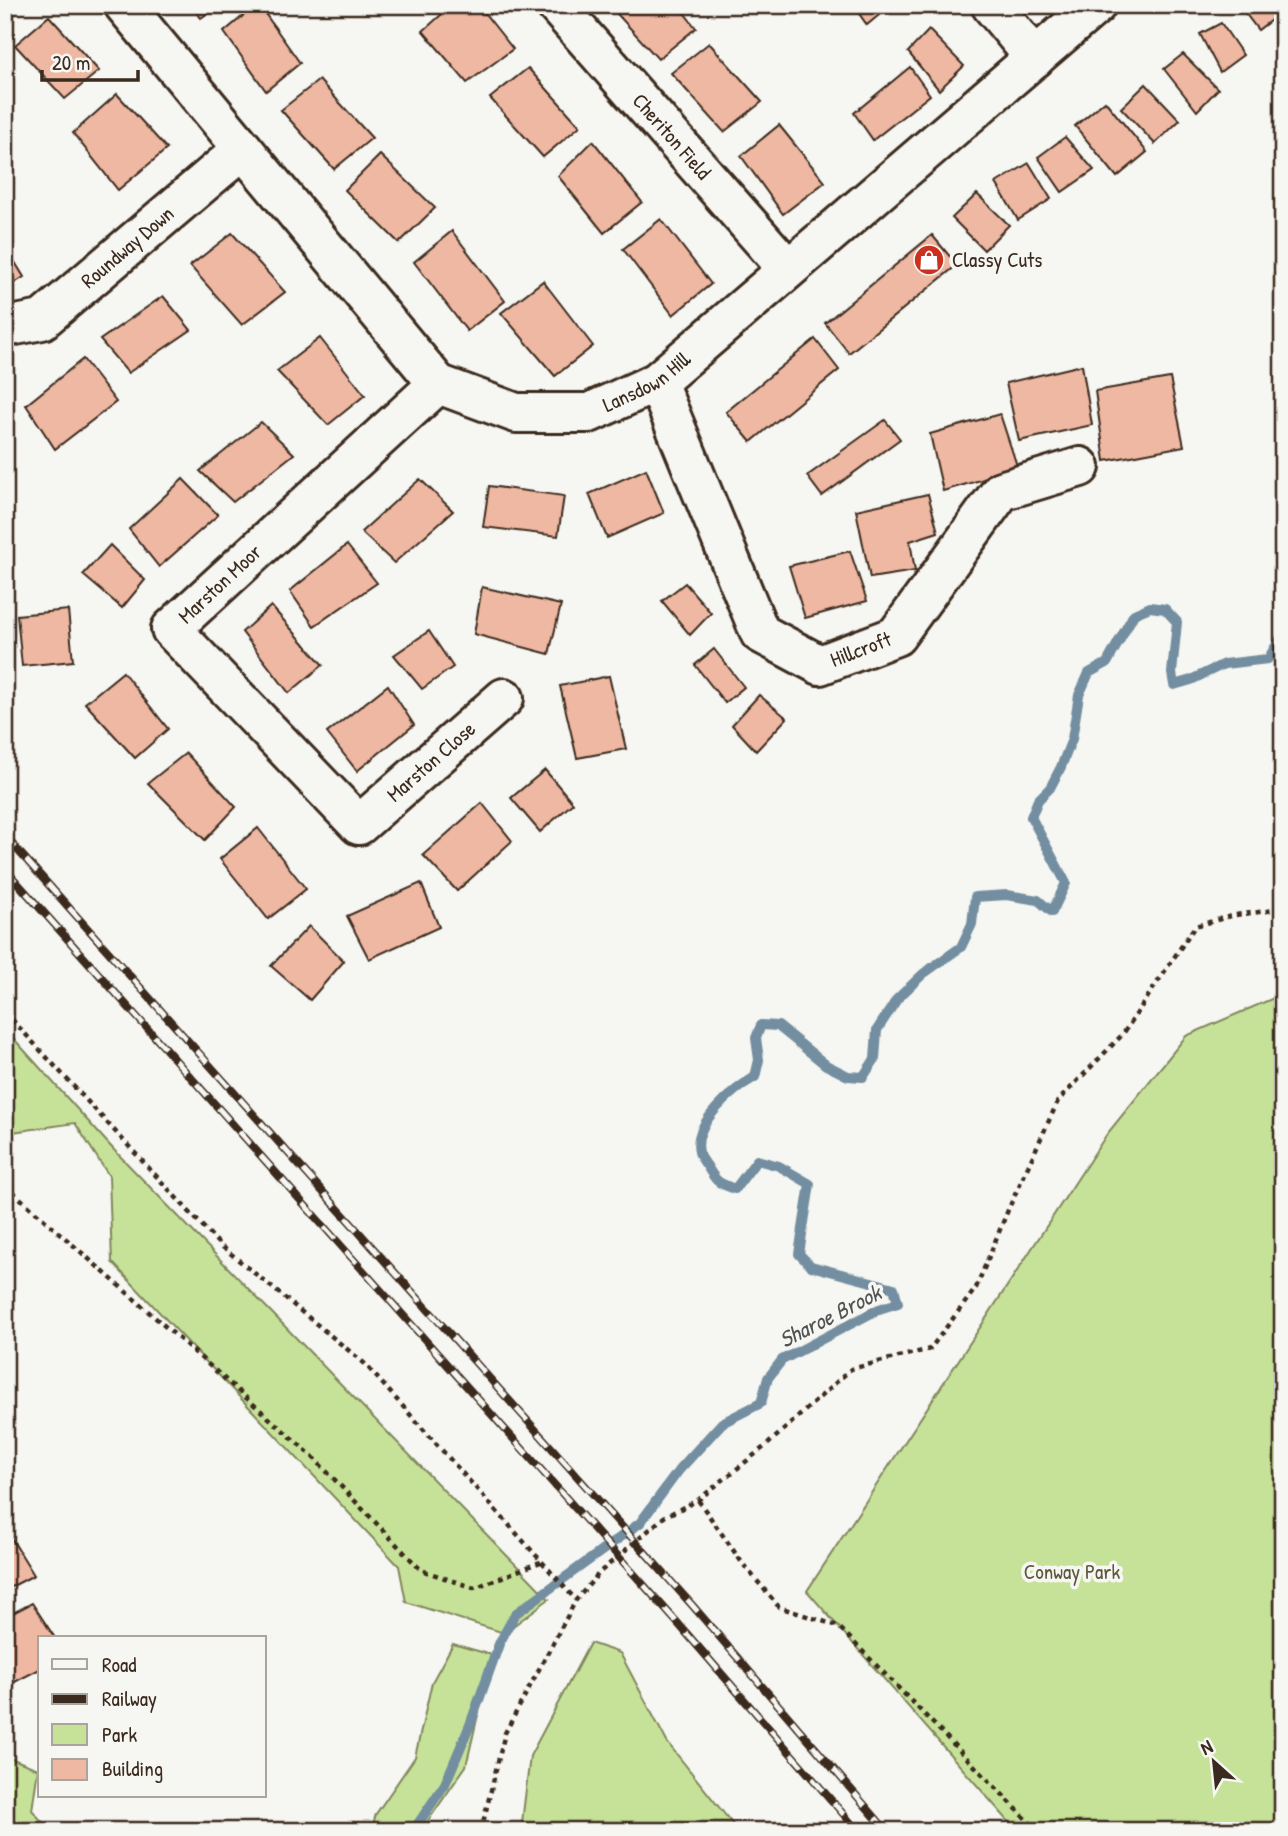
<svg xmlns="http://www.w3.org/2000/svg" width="1288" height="1836" viewBox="0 0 1288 1836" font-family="'Patrick Hand',sans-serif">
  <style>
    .green { fill: #c6e299; stroke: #80865c; stroke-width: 2 }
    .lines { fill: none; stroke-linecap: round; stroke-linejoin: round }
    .stream { stroke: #738ea0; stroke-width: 10 }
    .building { fill: #eeb8a3; stroke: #3b2a1e; stroke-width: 2 }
    .minor-casing { stroke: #3b2a1e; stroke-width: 44 }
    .path { stroke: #3b2a1e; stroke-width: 4.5; stroke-dasharray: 5 5; stroke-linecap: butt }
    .minor { stroke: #f6f6f2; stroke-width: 38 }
    .rail-casing { stroke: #3b2a1e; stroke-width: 8 }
    .rail { stroke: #f6f6f2; stroke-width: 5; stroke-dasharray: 16; stroke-linecap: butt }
    .labels { text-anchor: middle; stroke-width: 7; stroke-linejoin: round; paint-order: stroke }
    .street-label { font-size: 21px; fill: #3b2a1e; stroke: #f6f6f2 }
    .poi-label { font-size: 21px; fill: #3b2a1e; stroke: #f6f6f2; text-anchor: start }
    .park-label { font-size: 21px; fill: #5e583d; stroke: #f6f6f2 }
    .water-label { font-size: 23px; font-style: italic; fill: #525454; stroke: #f6f6f2 }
  </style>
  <rect width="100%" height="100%" fill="#f6f6f2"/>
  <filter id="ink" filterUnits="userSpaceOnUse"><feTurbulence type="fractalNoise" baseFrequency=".0143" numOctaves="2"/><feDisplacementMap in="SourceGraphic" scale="14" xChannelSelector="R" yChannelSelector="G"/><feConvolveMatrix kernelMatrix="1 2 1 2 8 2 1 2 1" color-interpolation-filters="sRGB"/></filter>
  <g filter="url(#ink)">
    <g class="green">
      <path d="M1283 994V1831H1017L807 1591 1107 1134 1186 1036Z"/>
      <path d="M5 1029 114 1150 549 1599 504 1633 406 1602 399 1566 112 1262 109 1176 75 1123 5 1133Z"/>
      <path d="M590 1643 620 1653 667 1742 738 1831H521L530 1756Z"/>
      <path d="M453 1644 492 1655 466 1766 421 1831H371L376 1814 415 1757 432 1682Z"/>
      <path d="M5 1756 38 1769 32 1810 50 1831H5Z"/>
    </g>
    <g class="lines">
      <path class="stream" d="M413 1831 445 1784 470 1725 499 1644 515 1614 640 1523 679 1470 722 1423 761 1403 768 1378 782 1360 879 1309 898 1303 894 1288 811 1266 799 1254 810 1184 779 1166 757 1160 735 1189C718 1183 716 1182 707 1166 704 1162 700 1156 699 1152 692 1123 734 1089 755 1077L759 1060 756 1038 761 1025 778 1026 826 1065 848 1076 863 1077 875 1059 877 1030 897 999 923 974 961 947 972 924 975 897 1007 895 1038 900 1052 912 1066 883 1031 817 1038 800 1050 788 1061 767 1072 739 1079 695 1089 673 1107 663 1134 614 1150 607 1165 609 1177 622 1172 673 1174 685 1191 680 1224 664 1268 659 1283 634"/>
    </g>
    <g class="building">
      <path d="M191 5H220L201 18Z"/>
      <path d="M256 5H259L300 63 266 91 224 32Z"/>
      <path d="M452 5H478L513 49 467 83 423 31Z"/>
      <path d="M609 5H678L696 28 658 59Z"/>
      <path d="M853 5H891L867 25Z"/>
      <path d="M1239 5H1283V11L1258 30Z"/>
      <path d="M49 16 99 71 65 99 15 45Z"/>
      <path d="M1221 23 1243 55 1220 72 1200 34Z"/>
      <path d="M929 30 964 66 939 90 908 52Z"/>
      <path d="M709 43 762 102 724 132 671 73Z"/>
      <path d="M1183 54 1218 89 1197 111 1164 69Z"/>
      <path d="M910 67 930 95 873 140 854 113Z"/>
      <path d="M528 68 580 126 543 157 490 98Z"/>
      <path d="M319 80 372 138 334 169 281 110Z"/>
      <path d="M1146 84 1180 120 1155 144 1121 108Z"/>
      <path d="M117 94 167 149 118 190 73 133Z"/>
      <path d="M1105 101 1147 152 1117 177 1075 126Z"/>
      <path d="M779 125 825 182 783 214 741 156Z"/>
      <path d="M1065 137 1094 170 1062 192 1038 157Z"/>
      <path d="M593 141 642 202 604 233 558 176Z"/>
      <path d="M380 155 435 208 399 243 345 190Z"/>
      <path d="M1029 163 1051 199 1018 220 996 183Z"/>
      <path d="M977 194 1009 225 984 250 952 218Z"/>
      <path d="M661 219 711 284 673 315 623 249Z"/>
      <path d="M452 231 505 301 467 331 414 262Z"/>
      <path d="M232 233 285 292 242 325 190 266Z"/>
      <path d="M932 235 957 265 849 353 825 323Z"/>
      <path d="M5 246 24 277 5 289Z"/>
      <path d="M543 281 593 346 555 376 501 313Z"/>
      <path d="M163 296 191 330 128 373 100 340Z"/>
      <path d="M320 338 365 395 328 425 277 371Z"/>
      <path d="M815 339 839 370 751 442 726 412Z"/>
      <path d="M83 359 116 402 55 449 26 405Z"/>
      <path d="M1082 365 1092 425 1019 441 1006 383Z"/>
      <path d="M1170 378 1184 446 1105 461 1095 391Z"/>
      <path d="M1000 414 1018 469 943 491 930 434Z"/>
      <path d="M885 420 900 439 822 496 807 476Z"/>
      <path d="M261 422 294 454 233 502 200 471Z"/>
      <path d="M646 469 664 513 607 538 589 494Z"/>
      <path d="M183 479 218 515 159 567 129 529Z"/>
      <path d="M420 479 453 511 394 563 361 532Z"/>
      <path d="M489 486 564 496 558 536 483 527Z"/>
      <path d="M928 494 938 532 910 541 915 571 870 578 856 510Z"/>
      <path d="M110 545 145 580 122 608 83 575Z"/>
      <path d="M347 545 377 583 314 626 290 591Z"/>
      <path d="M850 551 867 601 805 618 789 566Z"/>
      <path d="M685 583 711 613 690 635 662 601Z"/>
      <path d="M482 587 561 605 549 654 474 634Z"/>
      <path d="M271 606 323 665 289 693 242 632Z"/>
      <path d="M68 610 73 661 22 666 17 615Z"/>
      <path d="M429 631 453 667 422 689 394 655Z"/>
      <path d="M714 649 744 687 725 703 695 665Z"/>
      <path d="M123 672 168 729 135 758 85 703Z"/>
      <path d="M609 676 626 749 577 758 560 686Z"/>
      <path d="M388 685 414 725 357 771 327 733Z"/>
      <path d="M759 695 787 718 756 751 732 725Z"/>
      <path d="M186 753 236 807 205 840 148 783Z"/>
      <path d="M545 770 573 803 540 832 511 798Z"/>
      <path d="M482 803 512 841 457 891 423 855Z"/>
      <path d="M258 828 306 889 268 919 220 859Z"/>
      <path d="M421 883 439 927 369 959 347 916Z"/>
      <path d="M309 926 344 961 310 1000 271 966Z"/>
      <path d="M5 1528 34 1575 5 1590Z"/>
      <path d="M32 1603 55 1638H40V1669L5 1687V1617Z"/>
    </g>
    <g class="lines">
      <g class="minor-casing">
        <g id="minor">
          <path id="s1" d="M124 5 438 384 516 413H589L657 382 1096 5"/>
          <path id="s2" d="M556 5 787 268"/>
          <path d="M991 5 1035 58"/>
          <path id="s3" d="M5 327 42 320 243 149"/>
          <path id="s4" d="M657 382 760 633 820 665 896 636 1001 491 1080 467"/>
          <path id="s5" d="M438 384 171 629 359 825 504 698"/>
        </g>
      </g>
      <g class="path">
        <path d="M5 1012 219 1244 364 1363 576 1600"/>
        <path d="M5 1185 311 1455 421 1570 474 1588 543 1561"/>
        <path d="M698 1500 743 1564 779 1607 838 1626 1038 1831"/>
        <path d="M481 1831 505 1733 576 1600 600 1572 664 1517 698 1500 768 1444 851 1369 930 1349 976 1288 1008 1210 1058 1101 1123 1034 1195 926 1235 915 1283 909"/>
      </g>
      <use href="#minor" class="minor"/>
      <g class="rail-casing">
        <g id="rail">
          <path d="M5 836 692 1605 887 1831"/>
          <path d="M5 869 675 1620 858 1831"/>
        </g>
      </g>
      <use href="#rail" class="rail"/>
    </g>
  </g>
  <defs>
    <g id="shop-disc" transform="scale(1.575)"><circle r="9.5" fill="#c8321e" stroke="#f6f6f2"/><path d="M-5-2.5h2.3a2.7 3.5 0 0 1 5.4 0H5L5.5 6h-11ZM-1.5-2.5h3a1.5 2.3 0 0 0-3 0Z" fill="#fff"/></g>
  </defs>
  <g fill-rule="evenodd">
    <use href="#shop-disc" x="929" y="260"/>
  </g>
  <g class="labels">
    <g class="street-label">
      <text dy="7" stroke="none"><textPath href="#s2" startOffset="175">Cheriton Field</textPath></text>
      <text dy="7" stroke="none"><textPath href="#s3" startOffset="150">Roundway Down</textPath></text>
      <text dy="7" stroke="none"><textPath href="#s1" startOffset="714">Lansdown Hill</textPath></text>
      <text transform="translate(220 584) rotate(-43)" y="7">Marston Moor</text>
      <text dy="7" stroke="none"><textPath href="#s4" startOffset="383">Hillcroft</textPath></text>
      <text dy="7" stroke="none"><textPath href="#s5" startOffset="730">Marston Close</textPath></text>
    </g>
    <g class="poi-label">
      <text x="952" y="267">Classy Cuts</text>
    </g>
    <g class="park-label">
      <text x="1072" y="1579">Conway Park</text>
    </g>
    <g class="water-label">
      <text transform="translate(830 1316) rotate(-27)" y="8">Sharoe Brook</text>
    </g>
  </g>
  <rect width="1288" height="1836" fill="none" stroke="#f6f6f2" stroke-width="28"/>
  <rect x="14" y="14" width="1260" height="1808" fill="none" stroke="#3b2a1e" stroke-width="2.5" filter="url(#ink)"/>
  <rect x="38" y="1636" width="228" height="161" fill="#f6f6f2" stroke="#aba49d" stroke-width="2"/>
  <rect x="52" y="1659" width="35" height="10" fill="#f6f6f2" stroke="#aba49d" stroke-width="2"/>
  <text x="102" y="1672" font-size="21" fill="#3b2a1e">Road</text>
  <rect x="52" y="1694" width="35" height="10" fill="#3b2a1e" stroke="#aba49d" stroke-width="2"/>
  <text x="102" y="1706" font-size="21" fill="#3b2a1e">Railway</text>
  <rect x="52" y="1724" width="35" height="21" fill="#c6e299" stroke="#aba49d" stroke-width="2"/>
  <text x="102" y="1742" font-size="21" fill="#3b2a1e">Park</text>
  <rect x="52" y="1759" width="35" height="21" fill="#eeb8a3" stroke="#aba49d" stroke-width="2"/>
  <text x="102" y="1776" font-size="21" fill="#3b2a1e">Building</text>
  <g transform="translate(1214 1762) rotate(333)" stroke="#f6f6f2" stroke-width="5" paint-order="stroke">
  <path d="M0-5L12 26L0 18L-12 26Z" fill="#3b2a1e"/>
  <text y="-10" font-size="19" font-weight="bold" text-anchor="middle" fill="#3b2a1e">N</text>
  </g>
  <path d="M42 70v10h96v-10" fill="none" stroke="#3b2a1e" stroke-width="3.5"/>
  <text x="52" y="70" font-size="21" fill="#3b2a1e" stroke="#f6f6f2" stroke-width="5" paint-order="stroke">20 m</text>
</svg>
